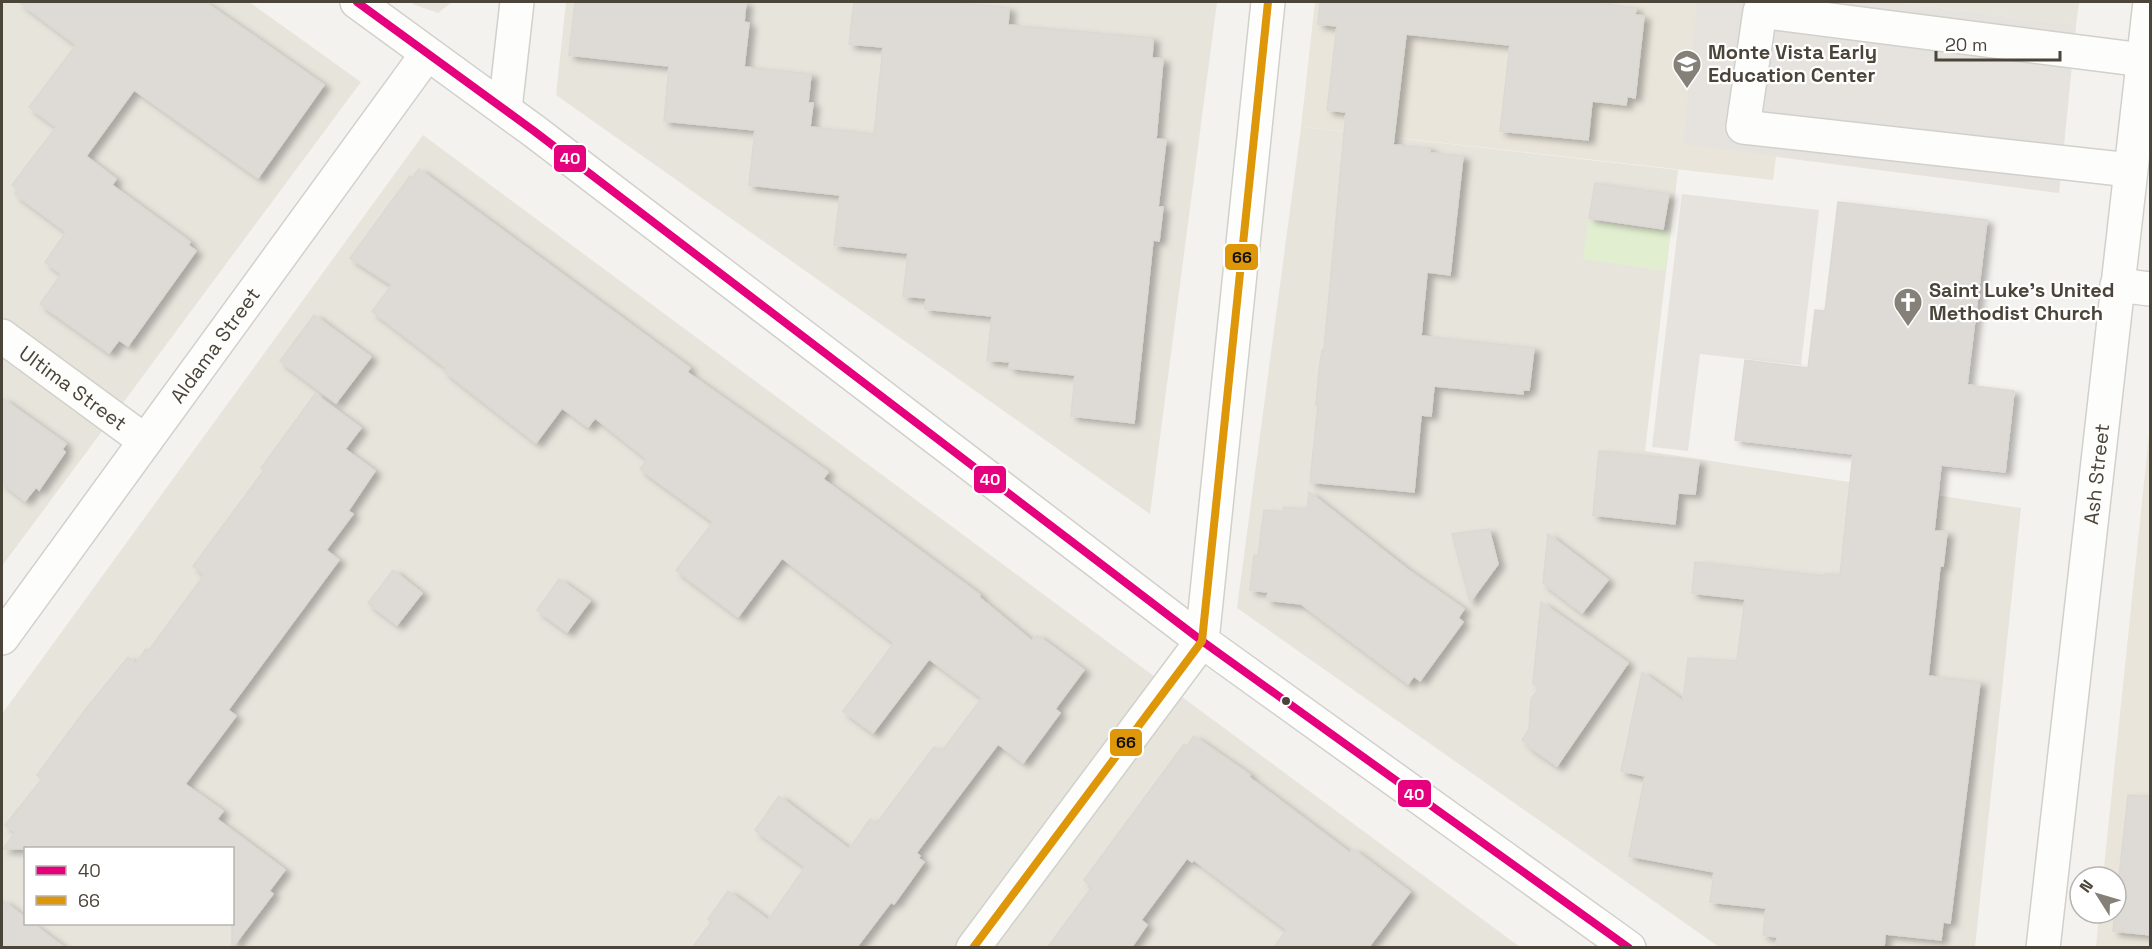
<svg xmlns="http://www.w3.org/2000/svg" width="2152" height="949" viewBox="0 0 2152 949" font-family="'Space Grotesk',sans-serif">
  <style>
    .residential { fill: #e7e4dc; fill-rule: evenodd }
    .education { fill: #eae5da }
    .green { fill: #e1eecf }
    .parking { fill: #e6e3df }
    .building { fill: #dedbd6; stroke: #dcd9d4; stroke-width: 1.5; filter: url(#shadow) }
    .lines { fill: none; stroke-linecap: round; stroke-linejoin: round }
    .minor-casing { stroke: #d2d0cb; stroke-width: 36 }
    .minor { stroke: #fdfdfc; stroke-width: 33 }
    .bus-1-casing { stroke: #fff; stroke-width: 12 }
    .bus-2-casing { stroke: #fff; stroke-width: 12 }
    .bus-1 { stroke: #e5007d; stroke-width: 8 }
    .bus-2 { stroke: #dd9709; stroke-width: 8 }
    .bus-dot { fill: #4b4439; stroke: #fff; stroke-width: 2 }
    .labels { text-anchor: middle; stroke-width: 4.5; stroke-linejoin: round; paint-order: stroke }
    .poi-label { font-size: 20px; font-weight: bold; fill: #4b4439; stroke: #fff; text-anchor: start }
    .street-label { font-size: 20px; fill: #4b4439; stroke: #fff }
    .line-badge { stroke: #fff; stroke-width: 2 }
    .badge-label { font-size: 16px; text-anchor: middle; font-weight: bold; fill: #fff }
    .pale-badge-label { font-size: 16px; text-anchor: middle; font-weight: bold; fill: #111 }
  </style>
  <defs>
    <filter id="shadow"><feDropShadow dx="6" dy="4" stdDeviation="3" flood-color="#0004"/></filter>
  </defs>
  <rect width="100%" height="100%" fill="#f4f2ee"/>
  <g class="residential">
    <path d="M2 2H249L361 82 2 566Z"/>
    <path d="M410 2H452L438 13 415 5Z"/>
    <path d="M566 2H1217L1150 514 556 95Z"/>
    <path d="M1893 2H2079L2076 25Z"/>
    <path d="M1301 127 1678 170 1645 451 2021 508 1975 947H1719L1237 608Z"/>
    <path d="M423 135 1520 947 2 948V714ZM26 848H232V924H26Z"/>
  </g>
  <g class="education">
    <path d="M1315 2H1892L2076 25 2059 193 1776 157 1773 180 1301 127Z"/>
    <path d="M2150 425V947L2096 948 2099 913H2116V877H2103Z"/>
  </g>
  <path class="green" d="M1588 221 1671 232 1665 271 1583 259Z"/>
  <g class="parking">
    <path d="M1697 2H1892L2076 25 2059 193 1683 144Z"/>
    <path d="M1682 194 1819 210 1801 365 1700 354 1688 451 1652 447Z"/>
  </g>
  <g class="building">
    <path d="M19 2H205L324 85 258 178 134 90 86 156 116 179 112 185 190 242 188 245 196 251 128 346 119 340 109 353 40 304 61 274 45 262 66 232 15 194 18 190 12 185 56 127 29 107 76 45Z"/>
    <path d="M575 2H746L744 22 749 23 744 67 811 74 808 103H813L810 127 874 134 883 47 849 44 854 2H953L1009 8 1008 25 1153 38 1152 58 1163 59 1156 139 1166 140 1158 207H1163L1159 241 1153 240 1134 423 1071 416 1075 375 1009 368 1010 362 987 360 992 316 925 309 926 298 903 296 908 253 834 245 840 195 749 185 755 130 664 121 669 66 569 55Z"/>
    <path d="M1320 2H1604L1603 4 1636 8 1635 15 1644 16 1635 98 1627 96 1626 105 1592 101 1588 140 1500 131 1510 45 1406 34 1393 145 1430 148V153L1463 156 1450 275 1427 272 1421 336 1534 348 1529 390H1523V394L1434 386 1431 416 1421 415 1414 492 1310 482 1318 405H1316L1319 371 1322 350H1324L1346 112 1327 110 1337 26 1318 24Z"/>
    <path d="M419 169 690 368 687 372 828 472 823 479 980 595 979 597 1032 641 1037 635 1084 670 1055 709 1060 713 1023 763 998 744 916 853 920 856 918 858 924 862 894 904 891 902 856 948H692L711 922 708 919 728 891 768 920 805 867 755 830 779 796 849 849 870 819 876 824 934 747 941 752 982 698 929 659 873 733 843 711 894 643 782 558 738 617 676 570 713 522 640 469 647 459 595 418 588 427 562 408 536 443 444 371 446 368 372 311 392 285 350 258 410 176 412 178Z"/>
    <path d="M1595 183 1669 194 1663 229 1589 218Z"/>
    <path d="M1838 202 1987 220 1967 385 2014 391 2005 472 1941 465 1934 531 1947 532 1943 566H1940L1928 676 1980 682 1950 923 1943 922 1941 940 1885 934 1884 948H1776L1777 937 1763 935 1766 908 1710 902 1714 872 1629 856 1645 776 1621 771 1642 672 1683 701 1688 658 1737 661 1745 599 1692 593 1695 562 1825 576 1826 573 1840 575 1853 454 1735 440 1745 360 1808 368 1815 310 1825 311Z"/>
    <path d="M314 315 371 357 336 403 280 361Z"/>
    <path d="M315 394 361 428 345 449 375 471 348 511 353 514 326 550 339 560 228 710 236 716 185 784 223 811 217 819 285 870 269 891 273 894 232 948V849H3L15 832 5 825 42 779 37 775 85 710 128 657 136 663 146 649 149 650 204 575 193 566 264 470 261 468Z"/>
    <path d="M2 398 66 444 62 449 65 452 39 490 36 487 25 501 2 483Z"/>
    <path d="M1599 451 1699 461 1695 494 1678 493 1675 524 1593 515Z"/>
    <path d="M1309 492 1407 569 1464 609 1458 618 1463 622 1420 681 1414 676 1408 684 1301 604 1267 600 1268 592 1250 590 1254 555 1258 556 1264 510 1284 512V507L1307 509Z"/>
    <path d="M1489 529 1498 564 1470 602 1452 534Z"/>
    <path d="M1548 534 1608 580 1582 613 1543 583Z"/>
    <path d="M393 570 422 593 397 625 368 603Z"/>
    <path d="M559 579 590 601 567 632 537 610Z"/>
    <path d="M1541 602 1628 663 1557 766 1528 746 1529 744 1522 740 1529 729 1531 699 1539 688 1533 683Z"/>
    <path d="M1194 736 1250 775 1249 777 1350 853 1353 849 1410 892 1368 948H1273L1287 930 1194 860 1192 862 1187 858 1141 920 1147 925 1131 948H1047L1092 887 1084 880 1184 744 1187 746Z"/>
    <path d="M2128 795 2151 796V935L2113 931Z"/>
    <path d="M2 900 26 918V924H33L65 948H2Z"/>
  </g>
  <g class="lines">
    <g class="minor-casing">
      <g id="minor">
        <path d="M357 2 534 131 1202 641 1629 948"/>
        <path d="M505 109 517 2"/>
        <path d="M2130 170 1743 127 1760 11 2143 60"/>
        <path d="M2117 285 2150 289"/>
        <path id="s1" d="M2 336 145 441"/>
        <path id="s2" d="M2 638 427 54"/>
        <path d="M973 948 1202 641 1268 2"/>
        <path id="s3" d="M2043 948 2150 2"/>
      </g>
    </g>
    <use href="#minor" class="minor"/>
    <g class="bus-1-casing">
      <path id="bus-1" d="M357 2 534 131 1202 641 1629 948"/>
    </g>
    <g class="bus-2-casing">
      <path id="bus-2" d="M973 948 1202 641 1268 2"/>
    </g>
    <use href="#bus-1" class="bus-1"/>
    <use href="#bus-2" class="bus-2"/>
  </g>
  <defs>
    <g id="school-pin" transform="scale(1.5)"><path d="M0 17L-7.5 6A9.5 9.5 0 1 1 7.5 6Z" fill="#868178" stroke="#fff"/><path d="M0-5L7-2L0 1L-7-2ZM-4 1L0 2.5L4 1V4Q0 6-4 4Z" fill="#fff"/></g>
    <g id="church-pin" transform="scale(1.5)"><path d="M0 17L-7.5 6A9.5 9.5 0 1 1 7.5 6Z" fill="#868178" stroke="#fff"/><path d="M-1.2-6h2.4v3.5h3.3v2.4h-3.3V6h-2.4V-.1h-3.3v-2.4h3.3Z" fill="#fff"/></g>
  </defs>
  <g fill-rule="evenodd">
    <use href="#school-pin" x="1687" y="64"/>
    <use href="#church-pin" x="1908" y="302"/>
  </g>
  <circle class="bus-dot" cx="1286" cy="701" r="5"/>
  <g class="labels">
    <g class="poi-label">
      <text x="1708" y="59">Monte Vista Early<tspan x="1708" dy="23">Education Center</tspan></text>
      <text x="1929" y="297">Saint Luke's United<tspan x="1929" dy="23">Methodist Church</tspan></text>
    </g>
    <g class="street-label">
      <text dy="7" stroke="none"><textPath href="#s2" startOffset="362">Aldama Street</textPath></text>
      <text dy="7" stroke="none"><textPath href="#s1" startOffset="88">Ultima Street</textPath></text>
      <text dy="7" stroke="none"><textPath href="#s3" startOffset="477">Ash Street</textPath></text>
    </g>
  </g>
  <g class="line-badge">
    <rect x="553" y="144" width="34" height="29" rx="6" fill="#e5007d"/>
    <rect x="1224" y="243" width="35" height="28" rx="6" fill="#dd9709"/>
    <rect x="973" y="465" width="34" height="29" rx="6" fill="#e5007d"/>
    <rect x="1109" y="728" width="34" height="29" rx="6" fill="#dd9709"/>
    <rect x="1397" y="779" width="35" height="29" rx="6" fill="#e5007d"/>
  </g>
  <g class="badge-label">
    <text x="570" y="164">40</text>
    <text x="990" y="485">40</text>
    <text x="1414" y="800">40</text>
  </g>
  <g class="pale-badge-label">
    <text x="1242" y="263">66</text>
    <text x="1126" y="748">66</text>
  </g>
  <rect width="2152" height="949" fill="none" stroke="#4b4439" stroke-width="6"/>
  <rect x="24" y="847" width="210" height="78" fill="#ffffff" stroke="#b7b4b0" stroke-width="1.5"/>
  <rect x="36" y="866" width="30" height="9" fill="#e5007d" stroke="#b7b4b0" stroke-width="1.5"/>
  <text x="78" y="877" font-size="18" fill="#4b4439">40</text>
  <rect x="36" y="896" width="30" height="9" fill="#dd9709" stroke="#b7b4b0" stroke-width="1.5"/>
  <text x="78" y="907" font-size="18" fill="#4b4439">66</text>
  <g transform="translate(2098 895) rotate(307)"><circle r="28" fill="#ffffff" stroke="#b7b4b0" stroke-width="1.5"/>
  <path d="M0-4.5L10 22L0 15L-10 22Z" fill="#868178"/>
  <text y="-9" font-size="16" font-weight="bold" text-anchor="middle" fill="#4b4439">N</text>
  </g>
  <path d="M1936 51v9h124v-9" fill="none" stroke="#4b4439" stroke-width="3"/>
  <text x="1945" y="51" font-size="18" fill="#4b4439" stroke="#ffffff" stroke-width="4.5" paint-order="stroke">20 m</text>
</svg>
